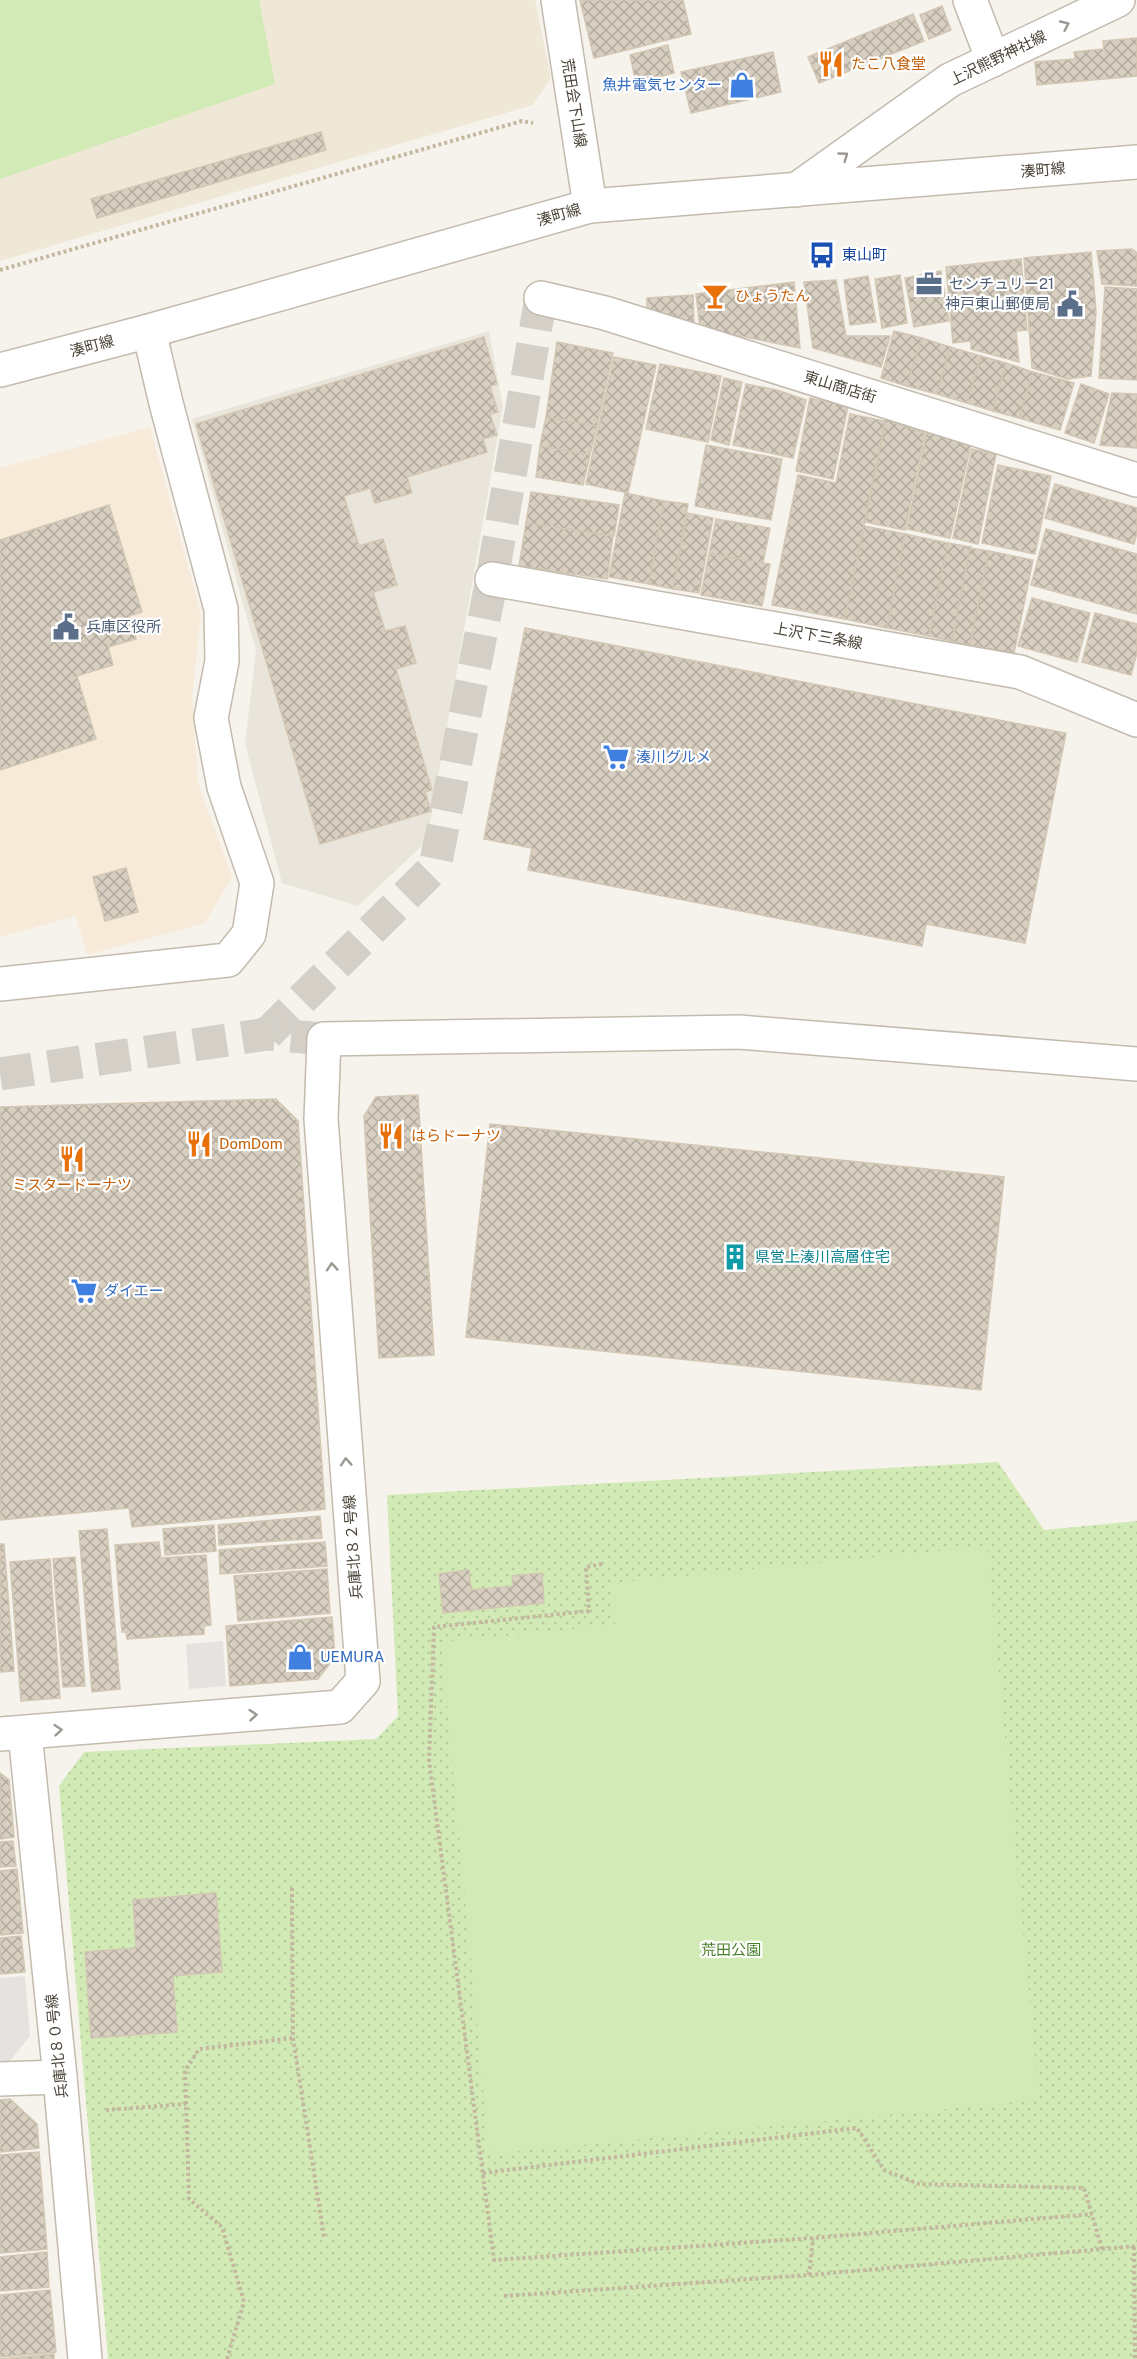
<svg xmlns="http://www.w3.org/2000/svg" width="1137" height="2359" viewBox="0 0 1137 2359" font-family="'Public Sans','Noto Sans JP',sans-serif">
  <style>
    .residential { fill: #eae5da }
    .commercial { fill: #f7ead8 }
    .education { fill: #efe8d6 }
    .park { fill: url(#park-dots) }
    .pitch { fill: #d2eab5 }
    .parking { fill: #e5e3e0 }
    .building { fill: url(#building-cross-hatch); stroke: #d3c7b4; stroke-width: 1.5 }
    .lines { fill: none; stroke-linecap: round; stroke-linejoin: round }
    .minor-tunnel { stroke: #d4d0c8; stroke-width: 33; stroke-dasharray: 33 16; stroke-linecap: butt }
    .minor-casing { stroke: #c2bbae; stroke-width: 36 }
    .path { stroke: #c4b79f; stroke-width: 4; stroke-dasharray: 3 3; stroke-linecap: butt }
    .minor { stroke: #fff; stroke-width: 33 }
    .oneway { stroke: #9c9892 }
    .labels { text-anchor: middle; stroke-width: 4.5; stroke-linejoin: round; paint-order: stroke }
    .street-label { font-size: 15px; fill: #4b4439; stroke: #fff }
    .food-label { font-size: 15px; fill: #c56008; stroke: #fff; text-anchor: start }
    .shop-label { font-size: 15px; fill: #366cbe; stroke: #fff; text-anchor: start }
    .transit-label { font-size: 15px; fill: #164399; stroke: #fff; text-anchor: start }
    .service-label { font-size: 15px; fill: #4e5e75; stroke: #fff; text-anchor: start }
    .culture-label { font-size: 15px; fill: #0d838f; stroke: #fff; text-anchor: start }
    .park-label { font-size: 15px; fill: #4a7f2a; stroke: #fff }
  </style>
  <defs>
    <pattern id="park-dots" width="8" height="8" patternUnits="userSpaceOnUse" patternTransform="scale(1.5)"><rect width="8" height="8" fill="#d2eab5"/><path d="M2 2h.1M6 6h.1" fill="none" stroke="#b6ca9c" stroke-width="1.8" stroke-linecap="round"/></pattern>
    <pattern id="building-cross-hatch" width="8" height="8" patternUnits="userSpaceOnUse" patternTransform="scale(1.5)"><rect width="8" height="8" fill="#d8cfc1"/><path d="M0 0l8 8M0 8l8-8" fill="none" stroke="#b1aa9e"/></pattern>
  </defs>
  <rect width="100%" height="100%" fill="#f6f3ec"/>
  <path class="residential" d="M489 331 503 407 427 841 358 906 282 883 245 744 256 651 192 419Z"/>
  <path class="commercial" d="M150 427 201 614 192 697 198 783 232 877 205 923 87 955 76 916 0 937V468Z"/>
  <path class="education" d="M0 0H535L551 78 533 105 0 261Z"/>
  <path class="park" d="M998 1462 1044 1530 1137 1521V2359H108L59 1786 84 1752 376 1739 398 1716 387 1495Z"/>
  <g class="pitch">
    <path d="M0 0H259L275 84 0 179Z"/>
    <path d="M987 1546 1039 2100 489 2154 441 1642 615 1625 611 1583Z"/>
  </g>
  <g class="parking">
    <path d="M223 1641 226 1686 189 1689 186 1644Z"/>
    <path d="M25 1976 30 2036 9 2062H0V1978Z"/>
  </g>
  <g class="building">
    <path d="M580 0H683L691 34 594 58Z"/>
    <path d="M942 6 951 30 929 39 920 15Z"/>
    <path d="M913 14 924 41 819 83 808 57Z"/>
    <path d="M1137 38V76L1037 85 1035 62 1075 59 1074 52 1104 49 1103 41Z"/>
    <path d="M668 45 674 73 636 83 630 55Z"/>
    <path d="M773 52 781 92 691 113 681 72Z"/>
    <path d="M321 132 326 150 97 218 91 199Z"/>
    <path d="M1132 249 1137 253V286L1102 284 1097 251Z"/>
    <path d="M1091 252 1096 312 1091 376 1067 379 1032 368 1024 258Z"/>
    <path d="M1021 259 1027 330 1016 331 1019 362 971 349V341L953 343 946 267Z"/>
    <path d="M941 271 949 321 914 327 905 278Z"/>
    <path d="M900 275 907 323 882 328 875 279Z"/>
    <path d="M868 276 876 322 850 325 844 280Z"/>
    <path d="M836 280 846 336H890L881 367 813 348 804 282Z"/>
    <path d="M794 282 800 348 700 328 696 294Z"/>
    <path d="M1105 287 1137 289V380L1099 378Z"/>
    <path d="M693 295 694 326 647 317V298Z"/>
    <path d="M894 331 922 338 907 386 881 378Z"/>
    <path d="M484 337 497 384 490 386 498 412 490 414 497 435 483 439 487 452 407 477 412 493 375 503 370 488 344 496 359 546 383 539 397 585 373 592 385 631 405 626 416 663 396 669 432 790 425 792 431 811 320 844 196 424Z"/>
    <path d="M922 338 950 347 937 394 907 386Z"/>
    <path d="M557 342 613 353 597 426 546 417Z"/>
    <path d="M950 347 981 356 967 403 937 394Z"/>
    <path d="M981 356 1006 363 993 411 967 403Z"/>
    <path d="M614 357 656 365 628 493 586 484Z"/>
    <path d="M1006 363 1033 372 1019 418 993 411Z"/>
    <path d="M660 364 721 376 708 442 646 429Z"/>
    <path d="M1033 372 1074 383 1060 430 1019 418Z"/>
    <path d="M724 378 742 382 729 445 711 440Z"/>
    <path d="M746 384 777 390 806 400 793 458 733 445Z"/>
    <path d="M1081 384 1109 394 1094 443 1065 433Z"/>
    <path d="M1112 393 1137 394V448L1100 445Z"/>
    <path d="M810 398 848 406 833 479 796 471Z"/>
    <path d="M850 414 885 421 845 619 772 605 798 475 836 483Z"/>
    <path d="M546 417 597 426 590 455 540 446Z"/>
    <path d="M886 419 925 433 905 530 865 522Z"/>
    <path d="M927 431 971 444 950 538 907 529Z"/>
    <path d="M706 445 782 459 771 520 695 506Z"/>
    <path d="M540 446 590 455 583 485 536 477Z"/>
    <path d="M972 449 996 454 978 544 953 538Z"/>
    <path d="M998 465 1051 476 1035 554 982 543Z"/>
    <path d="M1055 484 1137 508V533L1134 544 1045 518Z"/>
    <path d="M531 492 619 505 614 536 526 523Z"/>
    <path d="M625 493 664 501 649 584 609 577Z"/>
    <path d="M664 501 688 504 673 589 649 584Z"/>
    <path d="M109 505 142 612 129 616 136 639 108 647 113 665 77 676 96 739 0 770V540Z"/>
    <path d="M687 513 713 518 699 593 673 589Z"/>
    <path d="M716 519 770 528 763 563 709 554Z"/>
    <path d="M526 523 613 536 607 579 519 566Z"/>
    <path d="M864 526 906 534 887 628 845 619Z"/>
    <path d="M1046 529 1137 554V614L1031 585Z"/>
    <path d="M905 534 948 543 929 636 887 628Z"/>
    <path d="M948 543 971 547 952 641 929 636Z"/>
    <path d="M970 548 989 551 970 645 952 641Z"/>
    <path d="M989 551 1033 560 1014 653 970 645Z"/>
    <path d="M709 554 770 564 762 606 701 595Z"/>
    <path d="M1032 598 1090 613 1077 662 1018 646Z"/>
    <path d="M1095 613 1137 624V653L1131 675 1082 662Z"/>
    <path d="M525 628 1066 733 1025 943 926 924 922 946 528 870 532 848 484 839Z"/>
    <path d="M126 868 138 912 105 921 93 877Z"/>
    <path d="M418 1095 434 1355 379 1358 364 1116 376 1097Z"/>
    <path d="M276 1099 298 1121 325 1509 132 1527 129 1508 0 1520V1107Z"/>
    <path d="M490 1124 1004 1177 981 1390 466 1337Z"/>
    <path d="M320 1516 322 1538 219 1545 218 1525Z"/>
    <path d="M214 1525 216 1551 165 1555 163 1529Z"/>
    <path d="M107 1529 120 1689 92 1692 79 1531Z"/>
    <path d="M159 1542 161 1558 206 1555 211 1625 204 1626V1634L127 1639 126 1632H122L115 1545Z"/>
    <path d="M325 1542 327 1566 220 1574 219 1550Z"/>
    <path d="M0 1544H4L14 1671 0 1672Z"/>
    <path d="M75 1557 85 1686 63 1687 53 1559Z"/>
    <path d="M50 1559 60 1698 21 1701 10 1562Z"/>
    <path d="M327 1569 330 1613 238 1621 234 1576Z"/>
    <path d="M469 1570 471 1590 513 1586 512 1576 542 1573 544 1603 443 1613 439 1574Z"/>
    <path d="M332 1617 335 1657 318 1679 230 1686 226 1626Z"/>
    <path d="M0 1773 9 1780 14 1837 0 1839Z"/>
    <path d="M13 1841 16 1866 0 1867V1842Z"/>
    <path d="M17 1869 23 1933 0 1935V1871Z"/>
    <path d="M216 1893 222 1972 173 1976 177 2032 91 2038 85 1952 136 1948 133 1900Z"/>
    <path d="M21 1936 25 1972 0 1974V1938Z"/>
    <path d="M10 2099 37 2124 39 2148 0 2152V2100Z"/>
    <path d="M39 2152 47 2249 0 2253V2155Z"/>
    <path d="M47 2252 49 2287 0 2291V2257Z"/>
    <path d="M50 2290 56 2352 0 2357V2295Z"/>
    <path d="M54 2354V2359H0Z"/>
  </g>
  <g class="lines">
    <g class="minor-tunnel">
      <path d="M267 1034 435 867 492 579 541 298"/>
      <path d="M0 1074 267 1034 324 1039"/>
    </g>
    <g class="minor-casing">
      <g id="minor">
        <path d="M558 0 590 206"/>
        <path d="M970 0 993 60"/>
        <path d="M796 190 950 80 1118 0"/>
        <path d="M541 298 605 313 1137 480"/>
        <path d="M0 370 149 331 590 206 1137 162"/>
        <path d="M492 579 1020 672 1137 720"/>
        <path d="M0 984 228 960 249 934 257 883 224 787 211 718 222 661 221 609 166 403 149 331"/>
        <path d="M25 1733 60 2077 85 2359"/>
        <path d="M0 1734 340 1707 363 1681 321 1119 324 1039 739 1032 1137 1064"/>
        <path d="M0 2079 60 2077"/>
      </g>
    </g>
    <g class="path">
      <path d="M0 270 522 121 533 123"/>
      <path d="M602 1564 586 1567 589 1611 434 1627 429 1760 494 2260 813 2238 1092 2214"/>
      <path d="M292 1888 293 2038 324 2237"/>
      <path d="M106 2110 186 2104"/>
      <path d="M483 2173 857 2128 884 2170 919 2184 1084 2188 1102 2249"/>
      <path d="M1134 2247 1135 2359"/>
      <path d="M809 2275 813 2238"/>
      <path d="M504 2296 809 2275 1137 2246"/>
      <path d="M227 2359 244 2302 222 2227 189 2199 185 2071 199 2049 293 2038"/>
    </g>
    <use href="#minor" class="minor"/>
  </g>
  <defs><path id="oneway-chevron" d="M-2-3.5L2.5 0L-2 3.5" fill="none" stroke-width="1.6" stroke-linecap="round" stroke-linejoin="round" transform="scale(1.5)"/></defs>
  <g class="oneway">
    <use href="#oneway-chevron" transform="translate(1065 25) rotate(-25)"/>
    <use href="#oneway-chevron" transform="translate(844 156) rotate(-36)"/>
    <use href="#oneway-chevron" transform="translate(332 1267) rotate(-94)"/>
    <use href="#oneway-chevron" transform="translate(346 1462) rotate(-94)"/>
    <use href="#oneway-chevron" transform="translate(253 1715) rotate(-5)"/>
    <use href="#oneway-chevron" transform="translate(58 1730) rotate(-5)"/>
  </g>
  <defs>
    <g id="restaurant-bare" transform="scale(2.07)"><path d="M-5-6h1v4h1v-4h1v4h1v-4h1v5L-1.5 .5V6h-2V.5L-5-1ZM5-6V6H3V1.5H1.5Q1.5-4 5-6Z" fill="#e8710a" stroke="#fff" stroke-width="2.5" paint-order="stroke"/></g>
    <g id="shop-bare" transform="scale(2.07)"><path d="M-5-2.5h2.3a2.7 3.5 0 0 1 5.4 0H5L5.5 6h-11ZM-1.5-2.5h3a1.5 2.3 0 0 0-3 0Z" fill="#3f7fe0" stroke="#fff" stroke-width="2.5" paint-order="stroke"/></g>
    <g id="bus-bare" transform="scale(2.07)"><path d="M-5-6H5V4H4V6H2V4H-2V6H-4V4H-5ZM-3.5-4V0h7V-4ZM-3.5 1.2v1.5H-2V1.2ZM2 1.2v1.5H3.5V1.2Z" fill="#1a4fb4" stroke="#fff" stroke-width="2.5" paint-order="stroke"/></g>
    <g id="office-bare" transform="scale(2.07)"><path d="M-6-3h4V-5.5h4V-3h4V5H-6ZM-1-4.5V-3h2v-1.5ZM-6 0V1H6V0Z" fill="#5c6f8a" stroke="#fff" stroke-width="2.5" paint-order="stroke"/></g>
    <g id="bar-bare" transform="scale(2.07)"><path d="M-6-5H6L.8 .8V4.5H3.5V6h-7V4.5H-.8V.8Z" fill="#e8710a" stroke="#fff" stroke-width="2.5" paint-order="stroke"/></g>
    <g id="civic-bare" transform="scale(2.07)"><path d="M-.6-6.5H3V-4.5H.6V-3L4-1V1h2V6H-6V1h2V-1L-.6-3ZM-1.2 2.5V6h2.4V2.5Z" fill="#5c6f8a" stroke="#fff" stroke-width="2.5" paint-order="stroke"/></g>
    <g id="supermarket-bare" transform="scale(2.07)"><path d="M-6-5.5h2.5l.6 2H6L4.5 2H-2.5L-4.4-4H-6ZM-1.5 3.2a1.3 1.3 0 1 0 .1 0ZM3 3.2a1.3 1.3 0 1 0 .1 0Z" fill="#3f7fe0" stroke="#fff" stroke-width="2.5" paint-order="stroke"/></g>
    <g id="building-bare" transform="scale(2.07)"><path d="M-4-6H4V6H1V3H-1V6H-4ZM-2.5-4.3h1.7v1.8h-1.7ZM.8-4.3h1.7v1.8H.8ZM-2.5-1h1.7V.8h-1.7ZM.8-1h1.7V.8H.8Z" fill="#0f9aa8" stroke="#fff" stroke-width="2.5" paint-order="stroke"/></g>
  </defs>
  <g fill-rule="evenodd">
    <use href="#restaurant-bare" x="831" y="64"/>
    <use href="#shop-bare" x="742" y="85"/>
    <use href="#bus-bare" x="822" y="255"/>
    <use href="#office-bare" x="929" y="284"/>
    <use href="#bar-bare" x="715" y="296"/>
    <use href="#civic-bare" x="1070" y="304"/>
    <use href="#civic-bare" x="66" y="627"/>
    <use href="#supermarket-bare" x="616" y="757"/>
    <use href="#restaurant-bare" x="391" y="1136"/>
    <use href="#restaurant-bare" x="199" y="1144"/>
    <use href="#restaurant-bare" x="72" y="1159"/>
    <use href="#building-bare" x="735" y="1257"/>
    <use href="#supermarket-bare" x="84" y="1291"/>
    <use href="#shop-bare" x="300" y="1657"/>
  </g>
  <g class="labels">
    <g class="street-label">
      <text transform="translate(998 58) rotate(-26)" y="5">上沢熊野神社線</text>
      <text transform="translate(574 103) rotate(81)" y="5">荒田会下山線</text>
      <text transform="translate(1043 170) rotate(-5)" y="5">湊町線</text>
      <text transform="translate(559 215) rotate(-16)" y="5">湊町線</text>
      <text transform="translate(92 346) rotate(-15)" y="5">湊町線</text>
      <text transform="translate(840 387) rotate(17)" y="5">東山商店街</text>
      <text transform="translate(818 636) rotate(10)" y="5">上沢下三条線</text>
      <text transform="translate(353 1547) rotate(-94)" y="5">兵庫北８２号線</text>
      <text transform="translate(57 2046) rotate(-96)" y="5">兵庫北８０号線</text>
    </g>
    <g class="food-label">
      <text x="851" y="69">たこ八食堂</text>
      <text x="735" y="301">ひょうたん</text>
      <text x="411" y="1141">はらドーナツ</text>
      <text x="219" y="1149">DomDom</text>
      <text x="72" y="1190" text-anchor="middle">ミスタードーナツ</text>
    </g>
    <g class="shop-label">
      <text x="722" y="90" text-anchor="end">魚井電気センター</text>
      <text x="636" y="762">湊川グルメ</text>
      <text x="104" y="1296">ダイエー</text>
      <text x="320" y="1662">UEMURA</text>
    </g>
    <g class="transit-label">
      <text x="842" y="260">東山町</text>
    </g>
    <g class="service-label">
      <text x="949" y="289">センチュリー21</text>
      <text x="1050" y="309" text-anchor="end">神戸東山郵便局</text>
      <text x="86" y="632">兵庫区役所</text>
    </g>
    <g class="culture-label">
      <text x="755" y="1262">県営上湊川高層住宅</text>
    </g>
    <g class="park-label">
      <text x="731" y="1955">荒田公園</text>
    </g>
  </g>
</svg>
